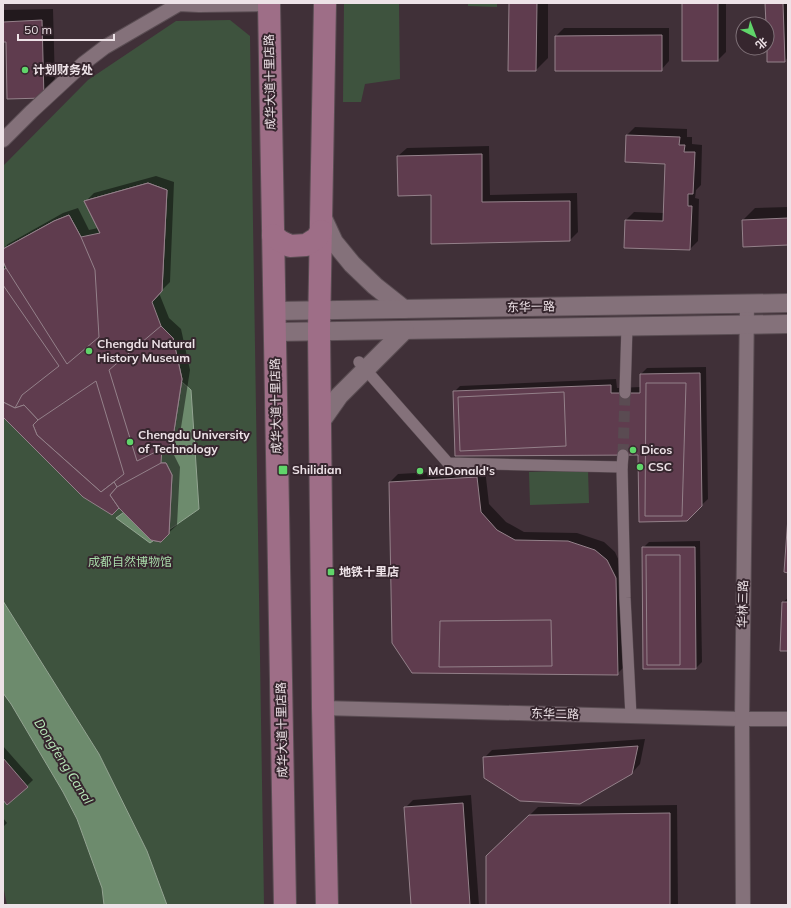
<svg xmlns="http://www.w3.org/2000/svg" width="791" height="908" viewBox="0 0 791 908" font-family="Mulish,'Noto Sans SC',sans-serif">
  <style>
    .green { fill: #3e533e }
    .water { fill: #6d8b6d; stroke: #93a592 }
    .shadow { fill: #0007 }
    .building { fill: #5f3c4e; stroke: #94818a }
    .lines { fill: none; stroke-linecap: round; stroke-linejoin: round }
    .pedestrian-tunnel { stroke: #5a4b52; stroke-width: 11; stroke-dasharray: 11 5.5; stroke-linecap: butt }
    .pedestrian-casing { stroke: #5a4d53; stroke-width: 12 }
    .minor-casing { stroke: #5a4d53; stroke-width: 16 }
    .tertiary-casing { stroke: #5a4d53; stroke-width: 20 }
    .primary-casing { stroke: #5a4d53; stroke-width: 24 }
    .pedestrian { stroke: #84717a; stroke-width: 11 }
    .minor { stroke: #84717a; stroke-width: 14 }
    .tertiary { stroke: #84717a; stroke-width: 18 }
    .primary { stroke: #9e6e87; stroke-width: 22 }
    .poi-dot { fill: #60d56a; stroke: #36262e; stroke-width: 1.5 }
    .labels { text-anchor: middle; stroke-width: 4; stroke-linejoin: round; paint-order: stroke }
    .poi-label { font-size: 12px; font-weight: bold; fill: #ede2e7; stroke: #36262e; text-anchor: start }
    .street-label { font-size: 12px; fill: #ede2e7; stroke: #36262e }
    .park-label { font-size: 12px; fill: #a7d9a8; stroke: #36262e }
    .water-label { font-size: 13px; font-style: italic; fill: #bbeebc; stroke: #36262e }
  </style>
  <rect width="100%" height="100%" fill="#403038"/>
  <g class="green">
    <path d="M344 3H399L400 79 365 84 361 102H343Z"/>
    <path d="M468 3H497V7L468 6Z"/>
    <path d="M230 20 250 36 264 905H167L147 851 99 754 3 601V166L88 80 176 21Z"/>
    <path d="M588 470 589 503 530 505 529 472Z"/>
    <path d="M3 693 11 704 63 792 77 819 102 888 104 905H7L3 885Z"/>
  </g>
  <g class="water">
    <path d="M182 382 191 390 199 509 150 543 116 518 158 487 162 389Z"/>
    <path d="M3 601 99 754 147 851 167 905H104L102 888 77 819 63 792 11 704 3 693Z"/>
  </g>
  <g class="shadow">
    <path d="M510 3H548V58L536 70H509Z"/>
    <path d="M683 3H726V52L718 60Z"/>
    <path d="M766 3H788V57L785 61 767 24Z"/>
    <path d="M53 9 55 85 43 97 7 41H3V10Z"/>
    <path d="M564 28H669V61L661 70 556 36Z"/>
    <path d="M635 127 687 129V137H692V144L702 145 701 185 696 190 695 198 699 199 698 241 690 249 626 220 634 212 664 213 667 163 627 135Z"/>
    <path d="M489 146 490 195 577 193 578 232 570 240 432 194 398 156 407 148Z"/>
    <path d="M156 176 174 182 170 282 159 293 169 318 181 329 190 370 180 434 169 444 168 455H174L180 467 177 525 160 541 119 507 3 415V265L4 267 6 266 3 259V249L8 244 63 213 78 208 89 230 98 228 86 201 94 193Z"/>
    <path d="M788 207V244L743 220 755 208Z"/>
    <path d="M706 367 708 499 686 520 639 454 454 392 460 386 616 379 617 388 641 387V374L647 368Z"/>
    <path d="M485 469 489 504 506 522 524 532 577 533 604 542 615 552 623 570 625 666 617 674 390 482 398 474Z"/>
    <path d="M700 541 702 662 696 668 643 548 649 542Z"/>
    <path d="M788 598V650L783 602Z"/>
    <path d="M645 739 640 764 632 773 484 758 492 750Z"/>
    <path d="M3 746 33 780 8 804 3 799Z"/>
    <path d="M471 795 479 905H412L405 808 413 800Z"/>
    <path d="M677 805 678 905H487V857L538 807Z"/>
    <path d="M3 818 7 823 3 827Z"/>
  </g>
  <g class="building">
    <path d="M509 3H537L536 71H508Z"/>
    <rect x="682" y="3" width="36" height="58"/>
    <path d="M765 3H783L785 62H767V24H766Z"/>
    <path d="M42 20 44 98 7 99 6 42H3V22Z"/>
    <path d="M662 35V71H555V36Z"/>
    <path d="M626 135 680 137 679 145H685L684 152H695L693 194H688V206H692L690 250 624 248 625 220 663 221 665 164 625 162Z"/>
    <path d="M482 154V202L570 201V241L431 244V195L398 196 397 156Z"/>
    <path d="M148 183 167 190 162 291 152 302 113 330 111 264 100 233 84 201Z"/>
    <path d="M148 183 167 190 162 291 152 302 161 326 173 338 182 379 172 444 162 448 161 463H166L172 475 169 534 161 542 151 540 119 508 110 495 117 487 114 482 101 492 37 435 33 425 38 420 24 405 15 408 3 402V270L6 268 3 261V249L54 221 69 215 81 237 100 233 84 201Z"/>
    <path d="M69 215 81 237 95 270 99 337 67 364 6 268 3 261V249L54 221Z"/>
    <path d="M788 218V245L743 247 742 220Z"/>
    <path d="M3 285 59 366 22 395 15 408 3 402Z"/>
    <path d="M161 326 173 338 182 379 172 444 137 461 109 370Z"/>
    <path d="M700 373 702 506 687 521 639 522 638 455 455 456 453 391 611 385V393H640V374Z"/>
    <path d="M96 381 124 474 101 492 37 435 33 425 38 420Z"/>
    <path d="M646 383H686L682 516H645Z"/>
    <path d="M564 392 566 446 460 451 458 397Z"/>
    <path d="M3 402 15 408 24 405 38 420 33 425 37 435 101 492 114 482 117 487 110 495 119 508 112 515 83 497 3 417Z"/>
    <path d="M161 463H166L172 475 169 534 161 542 151 540 119 508 110 495 117 487Z"/>
    <path d="M477 477 481 512 497 530 515 540 568 541 595 550 607 560 616 578 618 675 412 673 392 643 389 482Z"/>
    <path d="M788 517V573L784 572Z"/>
    <path d="M642 547H695L696 669H643Z"/>
    <path d="M646 555H680V665H647Z"/>
    <path d="M782 602H788V651H780Z"/>
    <path d="M551 620 552 666 439 667 440 621Z"/>
    <path d="M638 746 632 774 580 804 520 801 484 778 483 757Z"/>
    <path d="M3 758 28 787 7 805 3 800Z"/>
    <path d="M463 803 470 905H411L404 807Z"/>
    <path d="M670 813V905H486V856L529 815Z"/>
  </g>
  <g class="lines">
    <path class="pedestrian-tunnel" d="M623 455 625 393"/>
    <g class="pedestrian-casing">
      <g id="pedestrian">
        <path d="M359 362 448 463 622 467"/>
        <path d="M625 393 627 326"/>
        <path d="M623 455 622 467 625 598 631 716"/>
      </g>
    </g>
    <g class="minor-casing">
      <g id="minor">
        <path d="M3 140 31 112 84 63 105 47 179 4 199 5 269 4"/>
        <path d="M323 708 742 719H788"/>
        <path d="M743 905 742 719 747 304"/>
      </g>
    </g>
    <g class="tertiary-casing">
      <g id="tertiary">
        <path d="M322 216 334 242 352 264 375 286 404 309"/>
        <path d="M275 311 788 303"/>
        <path d="M275 332 788 324"/>
        <path d="M320 423 339 396 405 330"/>
      </g>
    </g>
    <g class="primary-casing">
      <g id="primary">
        <path d="M269 3 285 905"/>
        <path d="M325 3 319 331 323 708 327 905"/>
        <path d="M273 235 280 241 290 246 306 245 317 238 321 231"/>
      </g>
    </g>
    <use href="#pedestrian" class="pedestrian"/>
    <use href="#minor" class="minor"/>
    <use href="#tertiary" class="tertiary"/>
    <use href="#primary" class="primary"/>
  </g>
  <g class="poi-dot">
    <circle cx="25" cy="70" r="4"/>
    <circle cx="89" cy="351" r="4"/>
    <circle cx="130" cy="442" r="4"/>
    <circle cx="633" cy="450" r="4"/>
    <circle cx="640" cy="467" r="4"/>
    <rect x="278" y="465" width="10" height="10" rx="2"/>
    <circle cx="420" cy="471" r="4"/>
    <rect x="327" y="568" width="8" height="8" rx="2"/>
  </g>
  <g class="labels">
    <g class="poi-label">
      <text x="33" y="74">计划财务处</text>
      <text x="97" y="348">Chengdu Natural<tspan x="97" dy="14">History Museum</tspan></text>
      <text x="138" y="439">Chengdu University<tspan x="138" dy="14">of Technology</tspan></text>
      <text x="641" y="454">Dicos</text>
      <text x="648" y="471">CSC</text>
      <text x="292" y="474">Shilidian</text>
      <text x="428" y="475">McDonald's</text>
      <text x="339" y="576">地铁十里店</text>
    </g>
    <g class="street-label">
      <text transform="translate(270 82) rotate(-91)" y="4">成华大道十里店路</text>
      <text transform="translate(531 307) rotate(-1)" y="4">东华一路</text>
      <text transform="translate(276 406) rotate(-91)" y="4">成华大道十里店路</text>
      <text transform="translate(743 604) rotate(-89)" y="4">华林三路</text>
      <text transform="translate(555 714) rotate(1)" y="4">东华二路</text>
      <text transform="translate(282 730) rotate(-91)" y="4">成华大道十里店路</text>
    </g>
    <g class="park-label">
      <text x="130" y="566">成都自然博物馆</text>
    </g>
    <g class="water-label">
      <text transform="translate(64 761) rotate(58)" y="5">Dongfeng Canal</text>
    </g>
  </g>
  <rect width="791" height="908" fill="none" stroke="#ede2e7" stroke-width="8"/>
  <g transform="translate(755 36) rotate(138)"><circle r="19" fill="#36262e" stroke="#7f7178"/>
  <path d="M0-3L7 15L0 10L-7 15Z" fill="#60d56a"/>
  <text y="-6" font-size="11" font-weight="bold" text-anchor="middle" fill="#ede2e7">北</text>
  </g>
  <path d="M18 34v6h96v-6" fill="none" stroke="#ede2e7" stroke-width="2"/>
  <text x="24" y="34" font-size="12" fill="#ede2e7" stroke="#36262e" stroke-width="3" paint-order="stroke">50 m</text>
</svg>
